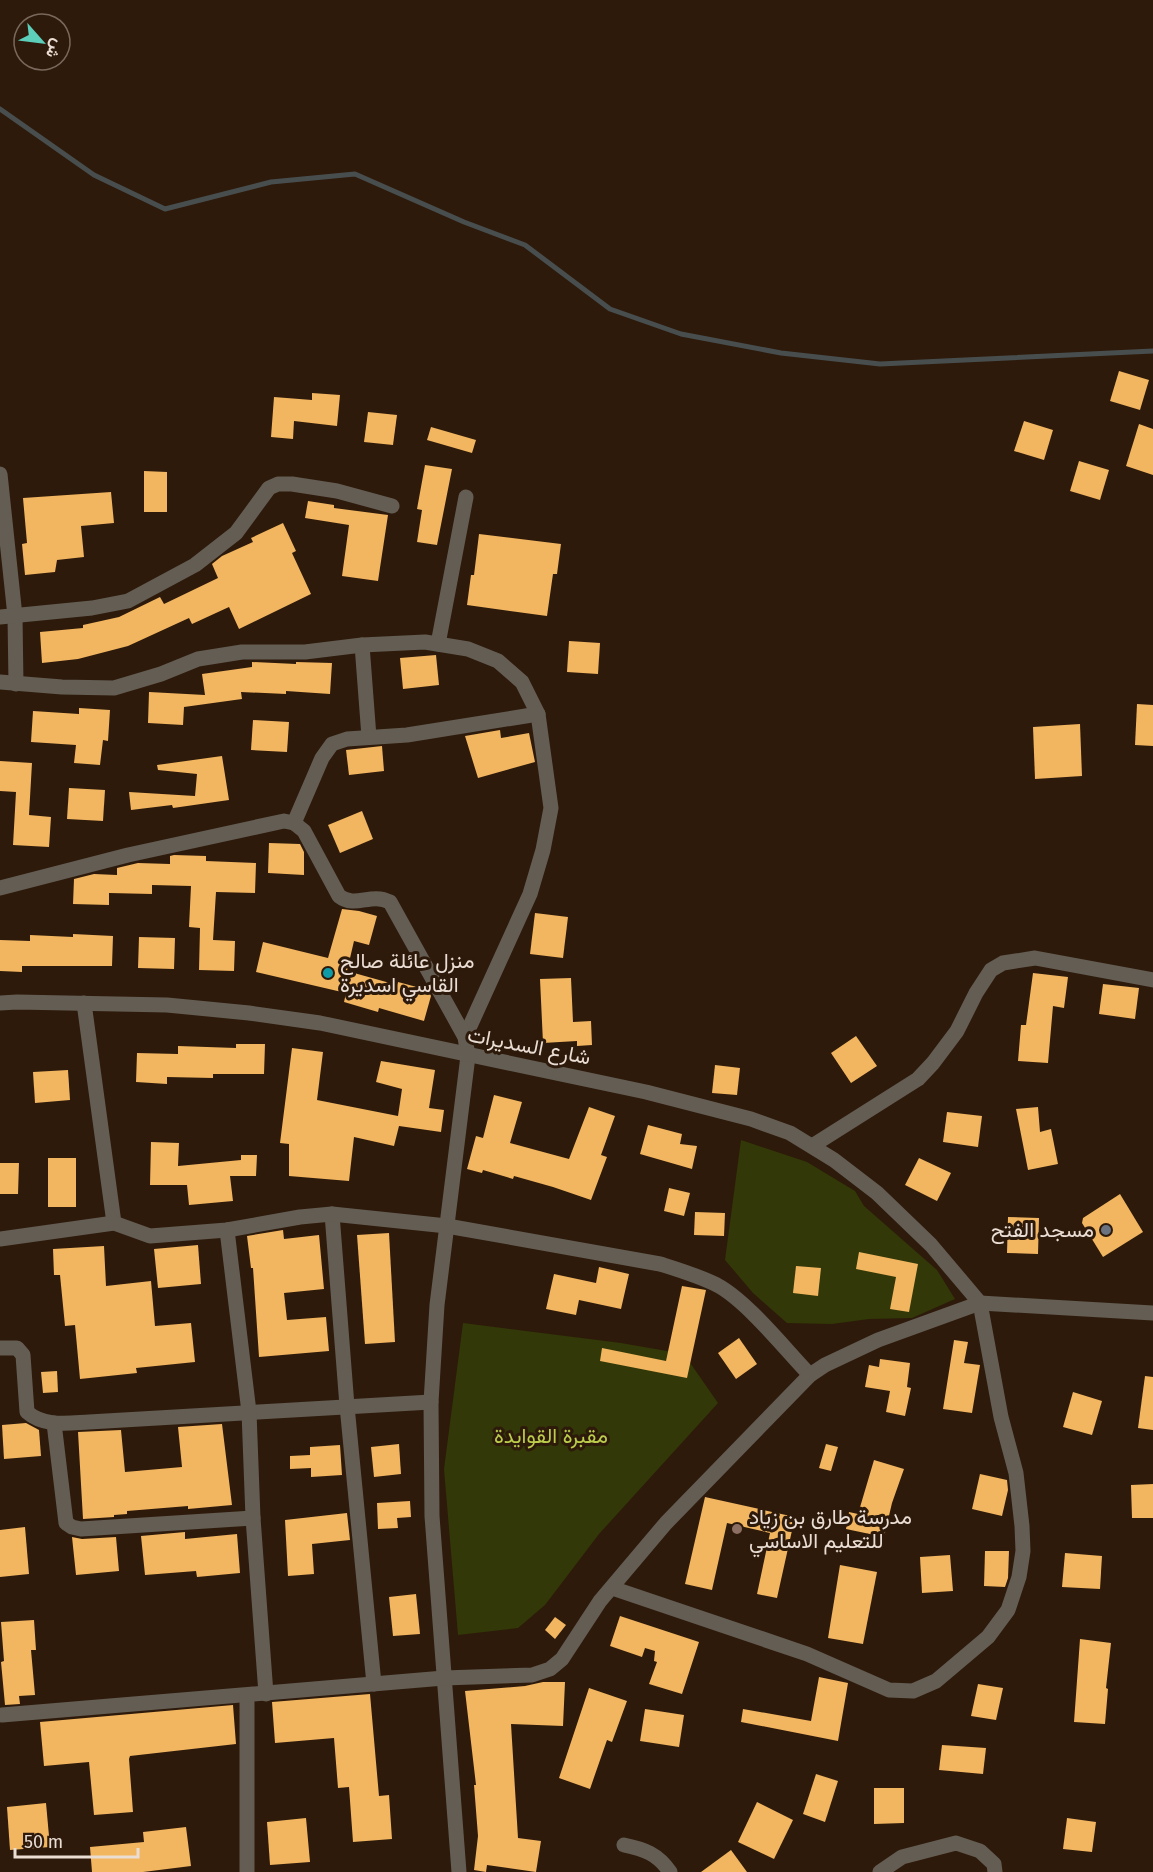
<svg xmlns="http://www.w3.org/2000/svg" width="1153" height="1872" viewBox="0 0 1153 1872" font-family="'Fira Sans',Vazirmatn,sans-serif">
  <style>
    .green { fill: #323807 }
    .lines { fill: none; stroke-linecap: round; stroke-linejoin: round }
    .stream { stroke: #484e4e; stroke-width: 5 }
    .building { fill: #f2b560 }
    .minor { stroke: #645d53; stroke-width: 15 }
    .culture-dot { fill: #0f9aa8; stroke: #2d1a0b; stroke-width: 2 }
    .worship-dot { fill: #6b7280; stroke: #2d1a0b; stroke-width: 2 }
    .education-dot { fill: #8d6e63; stroke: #2d1a0b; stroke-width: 2 }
    .labels { text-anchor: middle; stroke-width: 6; stroke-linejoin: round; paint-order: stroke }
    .poi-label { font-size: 21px; fill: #eaddd4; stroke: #2d1a0b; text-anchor: start }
    .street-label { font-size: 21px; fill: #eaddd4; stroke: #2d1a0b }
    .park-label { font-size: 21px; fill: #bbcd4b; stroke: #2d1a0b }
  </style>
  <rect width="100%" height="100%" fill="#2d1a0b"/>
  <g class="green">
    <path d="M741 1140 807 1162 855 1191 864 1206 937 1270 955 1299 912 1318 869 1319 832 1324 787 1323 753 1293 725 1260Z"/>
    <path d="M463 1323 621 1343 684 1354 718 1403 599 1534 545 1605 518 1628 458 1635 444 1469Z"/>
  </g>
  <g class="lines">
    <path class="stream" d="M0 109 94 175 165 209 271 182 355 174 464 222 525 245 610 309 681 334 781 353 880 364 1153 351"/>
  </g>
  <g class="building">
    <path d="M1119 371 1149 380 1140 410 1110 401Z"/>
    <path d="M312 393 340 395 337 426 294 421 293 439 271 437 274 397 312 400Z"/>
    <path d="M368 412 397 415 393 445 364 442Z"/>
    <path d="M1024 421 1053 430 1044 460 1014 451Z"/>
    <path d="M1139 424 1153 429V475L1126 466Z"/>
    <path d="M431 427 476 440 472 453 427 440Z"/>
    <path d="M1079 461 1109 470 1100 500 1070 491Z"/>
    <path d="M425 465 452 469 437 545 417 542 422 510 417 509Z"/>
    <path d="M144 471 167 472V512H144Z"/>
    <path d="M111 492 114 523 81 526 84 557 57 560 55 572 25 575 22 544 27 543 23 498Z"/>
    <path d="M308 501 334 505V508L388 515 378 581 342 576 349 525 305 518Z"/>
    <path d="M283 523 296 551 292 553 311 594 239 629 229 607 192 624 189 618 128 646 78 659 42 663 40 632 83 628V625L119 617 160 597 164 604 218 578 212 564 222 556 253 542 251 538Z"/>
    <path d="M479 534 561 544 557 574H553L547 616 467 605 471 575H474Z"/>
    <path d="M569 641 600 643 598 674 567 672Z"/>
    <path d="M436 655 439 685 403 689 400 658Z"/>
    <path d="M252 662 296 664V662L332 663 330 694 286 691V694L241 692 242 699 184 707 183 725 148 723 149 692 205 695 202 674 252 667Z"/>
    <path d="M1137 704 1153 705V746L1135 745Z"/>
    <path d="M79 708 110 710 108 741 103 740 100 765 74 763 76 745 31 742 33 711 79 714Z"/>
    <path d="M253 720 289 722 287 752 251 750Z"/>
    <path d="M1080 724 1082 776 1035 779 1033 727Z"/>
    <path d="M500 730 501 738 529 733 535 762 478 778 465 736Z"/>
    <path d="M382 746 384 771 349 775 346 750Z"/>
    <path d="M222 756 229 800 173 808 172 805 131 810 129 792 195 796 197 774 158 770 157 765Z"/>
    <path d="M0 761 32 763 29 815 51 817 49 847 13 845 16 792 0 791Z"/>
    <path d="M69 788 105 790 103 821 67 819Z"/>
    <path d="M362 811 373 839 340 853 328 825Z"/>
    <path d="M269 843 300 844 304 852V875L268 873Z"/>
    <path d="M174 855 206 856V861L256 863 255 893 216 892 213 940 235 941 234 971 199 970 200 928 189 927 191 886 152 885V894L109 893V905L73 904 74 879 94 874 117 875V868L138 863 170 864V856Z"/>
    <path d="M342 909 359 911 377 916 369 945 354 941 347 971 397 985 398 982 428 990 431 996 424 1021 379 1008 378 1012 344 1002 346 993 256 972 263 942 328 958Z"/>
    <path d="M535 913 568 917 563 958 530 954Z"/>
    <path d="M73 934 113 936 112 966H22V972L0 971V940L30 941V935L73 937Z"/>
    <path d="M139 937 175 938 174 969 138 968Z"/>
    <path d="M1033 973 1068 977 1064 1008 1053 1006 1048 1063 1018 1061 1021 1025H1026Z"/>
    <path d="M571 978 573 1022 591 1021 592 1045 577 1046V1041L543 1043 540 979Z"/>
    <path d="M1103 984 1139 988 1135 1019 1099 1014Z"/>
    <path d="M856 1036 877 1066 851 1083 831 1053Z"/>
    <path d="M236 1044H265L264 1074H213V1078L167 1077V1084L136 1082 137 1053 178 1054V1046L236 1048Z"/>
    <path d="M292 1048 323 1052 317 1100 398 1116 402 1089 376 1082 381 1061 435 1070 429 1108 444 1110 441 1132 399 1126 394 1146 354 1137 349 1181 289 1176V1144L280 1143Z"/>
    <path d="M715 1065 740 1068 737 1095 712 1093Z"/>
    <path d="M68 1070 70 1100 35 1103 33 1072Z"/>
    <path d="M494 1095 522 1102 510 1143 569 1159 589 1107 615 1116 601 1155 607 1157 591 1200 553 1187 514 1176 513 1179 483 1170 482 1173 467 1169 476 1136 483 1138Z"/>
    <path d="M1038 1107 1040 1132 1051 1129 1058 1164 1028 1170 1016 1109Z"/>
    <path d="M947 1112 982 1116 978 1147 943 1142Z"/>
    <path d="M648 1125 682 1134 680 1144 697 1146 692 1169 640 1154Z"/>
    <path d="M151 1142 179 1143 178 1166 241 1160V1155H257L256 1176H230L233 1201 189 1205 187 1185H150Z"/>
    <rect x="48" y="1158" width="28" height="49"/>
    <path d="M919 1158 951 1173 937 1201 905 1185Z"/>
    <path d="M0 1163H19L18 1194H0Z"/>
    <path d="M669 1188 690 1193 684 1216 664 1211Z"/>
    <path d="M1120 1194 1143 1232 1103 1257 1082 1223 1083 1218Z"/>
    <path d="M695 1212 725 1213 724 1236 694 1235Z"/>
    <path d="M1008 1217 1039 1218 1038 1254 1007 1253Z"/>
    <path d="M283 1230 284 1239 319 1235 324 1289 284 1293 287 1320 326 1317 329 1351 259 1357 253 1268H251L247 1236Z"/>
    <path d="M389 1233 395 1342 365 1344 357 1235Z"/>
    <path d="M198 1245 201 1284 158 1288 154 1249Z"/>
    <path d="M104 1246 106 1286 151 1281 155 1326 191 1323 195 1362 136 1368 137 1373 80 1379 75 1325 65 1326 60 1275H54L53 1249Z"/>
    <path d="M859 1252 918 1264 909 1312 890 1309 896 1277 856 1269Z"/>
    <path d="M796 1266 821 1268 818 1296 793 1293Z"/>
    <path d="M599 1267 629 1274 621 1309 579 1300 576 1315 546 1309 554 1274 596 1283Z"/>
    <path d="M682 1286 706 1290 687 1378 600 1361 602 1348 666 1361Z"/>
    <path d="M739 1338 757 1364 736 1379 718 1353Z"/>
    <path d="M954 1340 968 1342 964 1363 980 1365 972 1413 943 1409Z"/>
    <path d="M880 1359 910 1363 907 1387 911 1388 905 1416 886 1412 890 1391 865 1387 869 1365 879 1367Z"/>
    <path d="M57 1371 58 1392 43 1393 41 1372Z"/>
    <path d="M1145 1376 1153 1377V1430L1138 1428Z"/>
    <path d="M1073 1392 1102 1401 1092 1435 1063 1427Z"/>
    <path d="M26 1423 39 1430 41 1456 4 1459 2 1425Z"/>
    <path d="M222 1424 232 1505 188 1509V1506L127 1511V1514L114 1515V1517L83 1519 78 1432 121 1430 125 1472 182 1467 178 1427Z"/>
    <path d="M399 1444 401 1474 374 1477 371 1447Z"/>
    <path d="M826 1444 838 1447 831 1471 819 1468Z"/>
    <path d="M340 1445 342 1475 311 1477V1468L290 1469V1456L310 1455V1447Z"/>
    <path d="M874 1460 904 1469 892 1503 884 1537 846 1529 849 1512 858 1514Z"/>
    <path d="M980 1474 1007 1480 1008 1490 1002 1516 972 1509Z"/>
    <path d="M1153 1484V1518H1132L1131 1485Z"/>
    <path d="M705 1497 795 1517 777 1598 757 1594 770 1533 727 1523 712 1590 685 1584Z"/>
    <path d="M410 1501 411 1517 397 1518 398 1528 378 1529 377 1503Z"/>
    <path d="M347 1513 350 1540 312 1544 314 1574 288 1576 285 1520Z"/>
    <path d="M25 1527 29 1574 0 1577V1530Z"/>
    <path d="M185 1532V1539L237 1534 240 1573 197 1577 196 1571 145 1575 141 1536Z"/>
    <path d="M72 1537 82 1539 116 1537 119 1571 76 1575Z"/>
    <path d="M985 1551H1009L1008 1578 1005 1587 984 1586Z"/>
    <path d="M1065 1553 1102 1556 1100 1589 1062 1587Z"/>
    <path d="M950 1555 953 1591 922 1593 920 1557Z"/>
    <path d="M840 1565 877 1572 863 1644 828 1638Z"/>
    <path d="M416 1594 420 1634 393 1636 389 1597Z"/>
    <path d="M620 1616 699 1642 682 1694 649 1684 657 1662 654 1661 655 1651 645 1648 642 1657 610 1646Z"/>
    <path d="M555 1617 566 1625 555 1639 545 1630Z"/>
    <path d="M34 1620 36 1650H31L35 1695 19 1696 20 1704 5 1705 1 1662 4 1661 1 1622Z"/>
    <path d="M1080 1639 1111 1643 1106 1688 1108 1689 1105 1724 1074 1722Z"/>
    <path d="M819 1677 848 1683 838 1741 741 1722 743 1709 811 1721Z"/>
    <path d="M543 1682H565L563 1726 511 1724 518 1838 541 1841 536 1872 487 1865 486 1872 474 1870 478 1836 474 1785H476L465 1691 525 1686Z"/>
    <path d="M978 1684 1003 1688 996 1720 971 1716Z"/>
    <path d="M589 1688 627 1701 612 1742 607 1740 590 1789 559 1778Z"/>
    <path d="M370 1694 379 1796 389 1795 392 1839 353 1842 349 1787 338 1788 334 1738 275 1743 272 1702Z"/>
    <path d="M233 1705 236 1744 130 1756 129 1759 133 1812 94 1815 89 1762 44 1766 40 1722Z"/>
    <path d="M645 1709 684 1715 679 1747 640 1741Z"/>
    <path d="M942 1745 986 1748 983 1774 939 1770Z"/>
    <path d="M816 1774 838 1781 825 1822 803 1814Z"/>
    <path d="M874 1788H904V1823L874 1824Z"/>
    <path d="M757 1802 793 1820 774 1859 738 1842Z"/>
    <path d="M46 1803 50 1847 10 1850 7 1807Z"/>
    <path d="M306 1818 310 1862 270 1865 267 1822Z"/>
    <path d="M1067 1818 1096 1822 1092 1852 1063 1849Z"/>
    <path d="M186 1827 191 1866 143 1872H92L90 1847 144 1842 143 1832Z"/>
    <path d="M731 1850 747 1872H701Z"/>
  </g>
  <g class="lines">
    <g class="minor">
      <path d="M0 474 15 616 16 684"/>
      <path d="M0 617 92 608 128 601 195 565 236 533 269 488 278 484H292L337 491 392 506"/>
      <path d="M438 644 466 497"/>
      <path d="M362 645 369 737"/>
      <path d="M0 682 62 687 114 688 161 674 198 659 242 652H305L362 645 425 642 468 649 498 661 522 682 538 714 551 808 543 850 530 894 465 1037"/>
      <path d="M294 823 322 758 332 744 347 739 407 735 538 714"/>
      <path d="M0 888 128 855 284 821 294 823 304 831 339 896C356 909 370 892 390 902L465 1037 468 1056 437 1305 431 1402 432 1516 459 1872"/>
      <path d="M0 1003 17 1002 167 1005 249 1013 320 1023 646 1092 751 1119 790 1133 834 1160 877 1193 931 1245 980 1303 1001 1417 1016 1473 1022 1526 1023 1551 1019 1577 1008 1610 988 1637 936 1681 913 1691 889 1690 807 1654 612 1588"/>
      <path d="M84 1003 114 1223"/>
      <path d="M812 1146 918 1079 933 1063 957 1031 976 993 991 970 1003 963 1035 958 1153 980"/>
      <path d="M332 1214 347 1406 374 1684"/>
      <path d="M0 1239 114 1223 150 1236 227 1230 300 1217 332 1214 447 1226 660 1264C679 1270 699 1276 717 1285 747 1301 785 1349 810 1375"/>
      <path d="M0 1348H17L23 1355 27 1412C44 1427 67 1423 89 1422L431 1402"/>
      <path d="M54 1423 66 1523 72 1527 81 1529 253 1518 249 1412 227 1230"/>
      <path d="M253 1518 266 1694"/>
      <path d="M2 1715 444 1678 532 1675 550 1669 562 1659 600 1601 666 1523 810 1375 825 1365 878 1340 980 1303 1153 1313"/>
      <path d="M624 1845C644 1849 658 1854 670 1872"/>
      <path d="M247 1872V1696"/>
      <path d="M880 1872 902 1857 956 1843 980 1851 994 1864 995 1872"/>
    </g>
  </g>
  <circle class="culture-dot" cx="328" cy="973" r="6"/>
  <circle class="worship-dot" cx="1106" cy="1230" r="6"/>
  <circle class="education-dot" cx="737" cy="1529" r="6"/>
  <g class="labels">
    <g class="poi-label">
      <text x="340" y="968">منزل عائلة صالح<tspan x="340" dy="24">القاسي اسديرة</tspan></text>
      <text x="1094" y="1237" text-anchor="end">مسجد الفتح</text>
      <text x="749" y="1524">مدرسة طارق بن زياد<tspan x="749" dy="24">للتعليم الاساسي</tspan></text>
    </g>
    <g class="street-label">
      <text transform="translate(529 1046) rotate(11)" y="7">شارع السديرات</text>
    </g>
    <g class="park-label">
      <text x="551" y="1443">مقبرة القوايدة</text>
    </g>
  </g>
  <g transform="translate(42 42) rotate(118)"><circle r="28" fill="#2d1a0b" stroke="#79685b" stroke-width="1.5"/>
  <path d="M0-4.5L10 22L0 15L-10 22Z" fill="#5dceb9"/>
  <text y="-9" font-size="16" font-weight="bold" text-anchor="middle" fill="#eaddd4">ش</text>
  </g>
  <path d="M15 1848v9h123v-9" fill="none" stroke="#eaddd4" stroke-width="3"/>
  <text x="24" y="1848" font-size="18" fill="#eaddd4" stroke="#2d1a0b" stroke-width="4.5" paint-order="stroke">50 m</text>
</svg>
